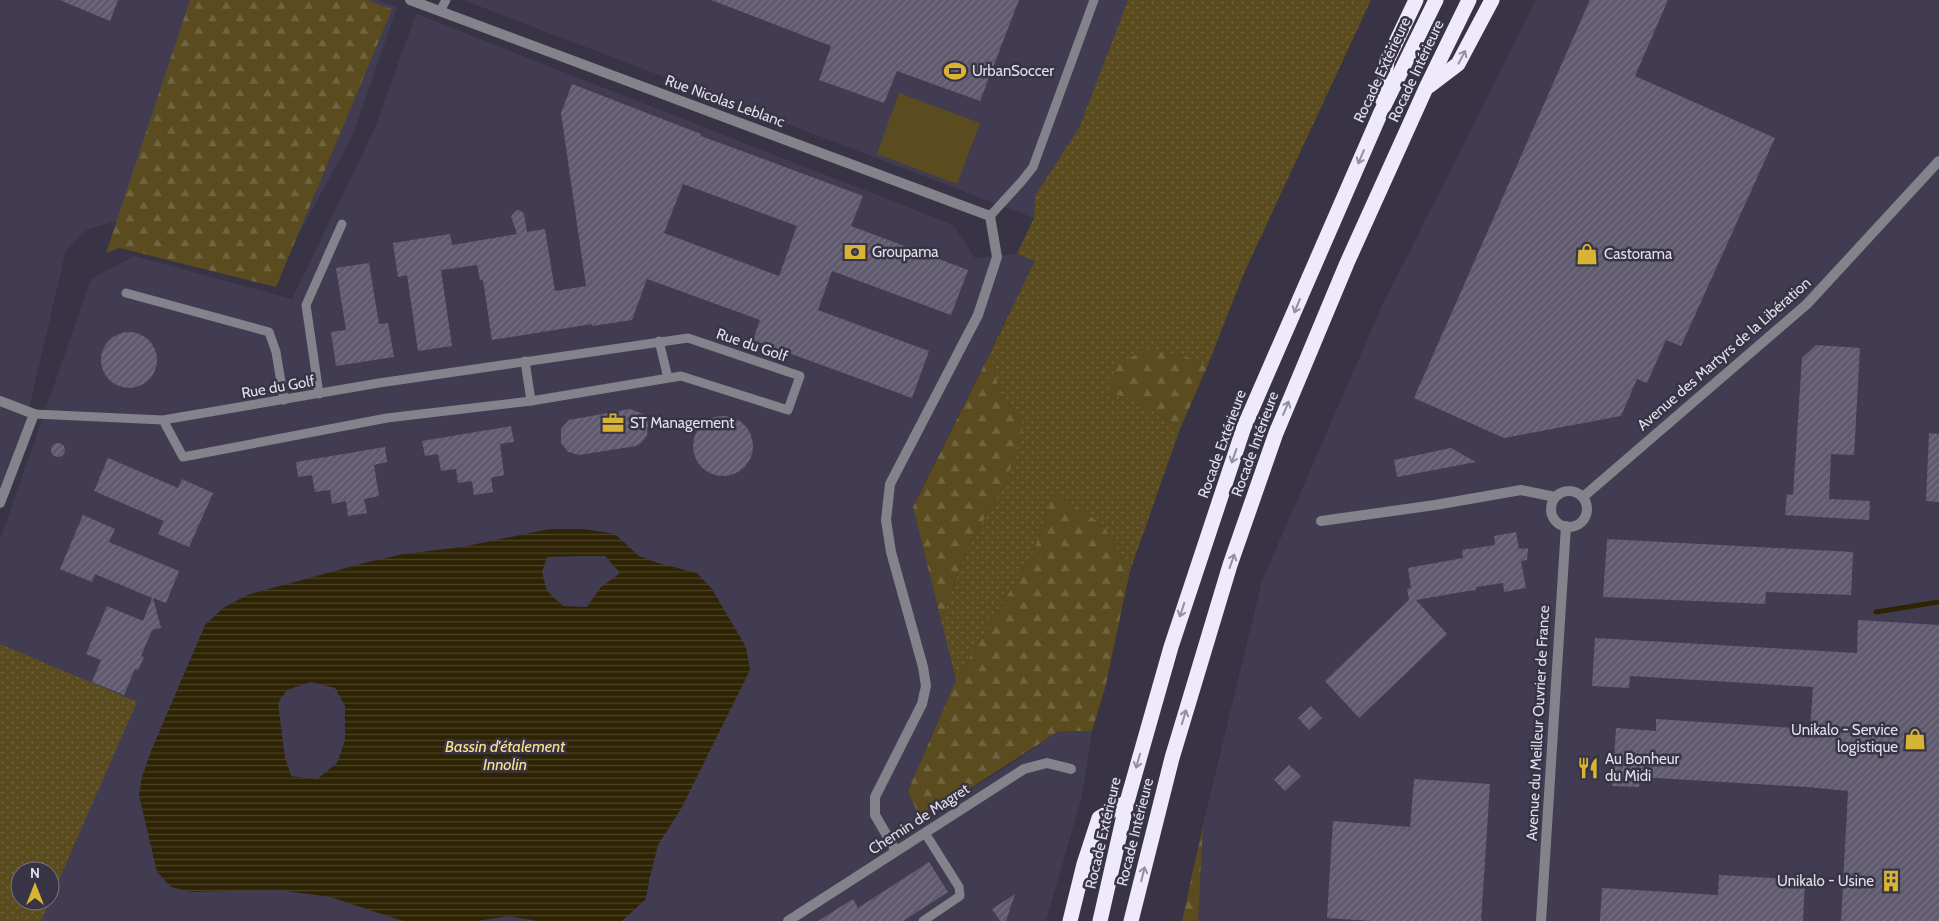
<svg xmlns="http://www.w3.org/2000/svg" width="1939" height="921" viewBox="0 0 1939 921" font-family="Cabin,sans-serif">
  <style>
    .built { fill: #423c53; fill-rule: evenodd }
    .green { fill: url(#green-dots) }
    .forest { fill: url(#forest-firs) }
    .pitch { fill: #5a4c1f }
    .water { fill: url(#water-rules); fill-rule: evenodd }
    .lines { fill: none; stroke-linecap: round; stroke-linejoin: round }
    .stream { stroke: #2e2404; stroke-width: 5 }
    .building { fill: url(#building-hatch); fill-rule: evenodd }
    .service { stroke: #84828b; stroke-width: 9 }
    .minor { stroke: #84828b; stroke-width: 10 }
    .motorway { stroke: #eeeafc; stroke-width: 15 }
    .oneway { stroke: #938fa0 }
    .labels { text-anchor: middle; stroke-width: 5; stroke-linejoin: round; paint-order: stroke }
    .street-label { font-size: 15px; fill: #e1dfea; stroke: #383445 }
    .poi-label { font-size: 15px; fill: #e1dfea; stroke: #383445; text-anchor: start }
    .water-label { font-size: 16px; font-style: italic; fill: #ffe38b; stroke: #383445 }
  </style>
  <defs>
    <pattern id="green-dots" width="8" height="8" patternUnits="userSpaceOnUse" patternTransform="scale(1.25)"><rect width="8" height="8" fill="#5a4c1f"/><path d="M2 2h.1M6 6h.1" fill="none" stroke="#716540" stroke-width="1.8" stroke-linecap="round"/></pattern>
    <pattern id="forest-firs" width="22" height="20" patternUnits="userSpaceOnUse" patternTransform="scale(1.25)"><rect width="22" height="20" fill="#5a4c1f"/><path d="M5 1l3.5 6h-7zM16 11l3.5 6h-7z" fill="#716540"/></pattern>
    <pattern id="water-rules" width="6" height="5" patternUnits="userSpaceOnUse" patternTransform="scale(1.25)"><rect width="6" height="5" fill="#2e2404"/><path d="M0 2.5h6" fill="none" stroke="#4c4329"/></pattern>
    <pattern id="building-hatch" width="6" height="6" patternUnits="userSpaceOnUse" patternTransform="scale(1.25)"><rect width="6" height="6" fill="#5f5a6d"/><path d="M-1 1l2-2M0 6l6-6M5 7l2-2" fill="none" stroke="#767182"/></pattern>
  </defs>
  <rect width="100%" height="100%" fill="#383445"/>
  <g class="built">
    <path d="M0 0H378L397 7 353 135 279 270 116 221 88 229 66 250 26 421 0 491Z"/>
    <path d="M463 0H1128L1079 128 1035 196 1034 218Z"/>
    <path d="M1536 0H1939V921H1198L1203 825 1262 581 1381 308Z"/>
    <path d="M416 14 953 225 975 258 1017 254 1035 261 913 506 956 680 908 791 922 820 1005 768 1059 731H1092L1082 796 1046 921H0V540L91 279 134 256 292 299 375 128ZM20 871H50V901H20Z"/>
  </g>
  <g class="green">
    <path d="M1128 0H1371L1244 273 1207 367 1186 356 1109 393 1134 399 1180 429 1130 571 1104 526 1054 491 1033 553 956 680 941 620 969 544 1007 481 1024 425 1000 393 990 353 1035 261 1017 254 1034 218 1035 196 1079 128Z"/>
    <path d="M0 644 137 702 50 900V871H20V901H50L41 921H0Z"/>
  </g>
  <g class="forest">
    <path d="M190 0H367L392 9 276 287 120 248 106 253Z"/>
    <path d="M1145 350 1186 356 1207 367 1180 429 1134 399 1109 393 1115 366Z"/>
    <path d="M990 353 1000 393 1024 425 1007 481 969 544 941 620 913 507Z"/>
    <path d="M1054 491 1104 526 1130 571 1105 688 1092 731H1059L921 820 908 791 956 680 1033 553Z"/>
    <path d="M1203 825 1198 921H1182Z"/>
  </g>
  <path class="pitch" d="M899 93 980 123 957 184 877 154Z"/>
  <path class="water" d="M549 529H584L615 534 639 556 658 563 697 573 712 589 746 647 750 670 681 809 658 845 649 881 646 899 622 921H537L509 916 477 921H403L330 897 278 890 191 892 171 887 157 872 139 795 142 777 151 751 205 625 223 608 247 595 368 562 403 554 462 547ZM582 556H605L620 573 600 588 587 607 563 606 547 591 542 572 547 557ZM311 682 335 688 345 706V740L337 763 317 779 291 776 285 757 278 703 287 690Z"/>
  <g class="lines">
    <path class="stream" d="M1876 612 1939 602"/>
  </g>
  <g class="building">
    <path d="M60 0H118L110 21Z"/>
    <path d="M711 0H1019L980 101 897 71 884 103 819 80 831 46Z"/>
    <path d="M1590 0H1668L1635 76 1775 138 1681 346 1666 340 1647 383 1637 379 1621 416 1504 438 1414 398Z"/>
    <path d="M572 84 701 134V136L863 196 851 226 968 270 951 315 832 271 818 310 929 351 912 398 753 340 760 320 647 279 632 320 592 326V324L492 340 483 280H480L477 265 441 270 452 346 418 351 407 275 398 277 393 243 450 234 452 245 517 234 511 216 517 210 521 211 524 214 527 232 545 229 555 291 586 286 561 113ZM683 184 797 226 779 276 664 233Z"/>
    <path d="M369 263 379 324 388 323 394 357 336 366 331 332 346 330 336 268Z"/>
    <circle cx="129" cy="360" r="28"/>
    <path d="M1816 345 1860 348 1854 455 1831 454 1829 499 1870 501 1869 520 1785 515 1787 494 1793 495 1802 358Z"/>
    <path d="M630 409 643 414 648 423 647 436 641 443 636 446 579 455 568 452 561 443V429L569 420Z"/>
    <circle cx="723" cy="446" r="30"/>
    <path d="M511 426 514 442 500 444 504 475 491 478 493 492 474 495 472 481 458 483 456 469 441 471 438 454 425 456 422 441Z"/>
    <path d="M1929 433 1939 434V502L1926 501Z"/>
    <circle cx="58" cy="450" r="7"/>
    <path d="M385 447 387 462 374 465 379 496 364 499 367 513 348 516 346 501 332 504 330 490 315 492 312 475 298 477 296 462Z"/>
    <path d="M1451 448 1476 462 1397 477 1394 460Z"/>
    <path d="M108 458 178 488 182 479 213 493 189 547 158 534 164 521 94 491Z"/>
    <path d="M83 515 115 529 109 542 179 571 166 603 153 598 161 628 152 630 141 656 144 657 138 670 135 669 124 695 92 682 101 660 86 654 107 606 143 621 152 598 95 574 92 582 60 569Z"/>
    <path d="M1516 532 1519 549 1528 548 1527 560 1521 561 1526 588 1504 592 1503 583 1476 587V590L1468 591 1416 600 1447 634 1359 718 1325 681 1409 600 1407 589 1411 588 1408 568 1463 558 1462 550 1495 545 1494 536Z"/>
    <path d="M1607 539 1853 552 1851 595 1766 592 1765 604 1603 597Z"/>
    <path d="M1858 620 1939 625V921H1841L1848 791 1807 787 1640 777 1639 787 1612 786 1616 728 1656 731V719L1810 729 1813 687 1630 676 1629 688 1592 686 1595 638 1857 653Z"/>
    <path d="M1311 706 1322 718 1309 730 1298 718Z"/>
    <path d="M1289 765 1301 776 1285 791 1274 780Z"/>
    <path d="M1414 779 1490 784 1481 921H1371L1327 918 1333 821 1410 827Z"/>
    <path d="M929 862 948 892 903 921H818L853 899 858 908Z"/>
    <path d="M1719 875 1805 880 1803 921H1600L1602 888 1718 895Z"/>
    <path d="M1015 894 1006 921H1000L992 909Z"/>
  </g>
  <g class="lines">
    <g class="service">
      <path d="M440 11 446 0"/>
      <path d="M990 216 1022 181 1033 167 1094 0"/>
      <path d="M126 293 269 332 276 352 284 400"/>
      <path d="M659 341 668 378"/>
      <path d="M525 361 531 401"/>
      <path d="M319 394 306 305 342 224"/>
      <path d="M34 414 163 420 379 383 688 338 800 376 788 410 681 376 531 401 387 418 183 457 163 420"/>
      <path d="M923 921 960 896 959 887 925 833"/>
    </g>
    <g class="minor">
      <path d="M410 0 990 216 997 257 978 315 890 484 886 520 891 552 923 667 926 686 922 704 875 797V815L896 851"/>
      <path d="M0 401 34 414 0 503"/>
      <circle cx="1569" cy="509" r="18"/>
      <path d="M1583 497 1807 304 1939 161"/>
      <path d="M1321 521 1435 505 1521 490 1555 497"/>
      <path d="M788 921 1024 769 1047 763 1071 769"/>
      <path d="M1541 921 1566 526"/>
    </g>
    <g class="motorway">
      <path d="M1429 86 1458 64 1492 0"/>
      <path d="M1382 99 1387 61 1416 0"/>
      <path d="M1070 921 1084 864 1099 818 1127 802"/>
      <path d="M1100 921 1127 802 1171 647 1244 427 1381 112 1436 0"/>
      <path d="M1131 921 1172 758 1230 565 1276 433 1347 263 1426 88 1469 0"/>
    </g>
  </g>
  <defs><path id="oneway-shaft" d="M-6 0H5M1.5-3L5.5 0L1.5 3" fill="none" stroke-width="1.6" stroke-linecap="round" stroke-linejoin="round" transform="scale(1.25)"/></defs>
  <g class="oneway">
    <use href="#oneway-shaft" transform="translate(1462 57) rotate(-62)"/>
    <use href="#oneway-shaft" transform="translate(1361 157) rotate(113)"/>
    <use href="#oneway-shaft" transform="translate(1297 306) rotate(113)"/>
    <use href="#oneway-shaft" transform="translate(1286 408) rotate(-67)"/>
    <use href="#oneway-shaft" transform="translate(1234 456) rotate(109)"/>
    <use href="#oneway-shaft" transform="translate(1232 561) rotate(-71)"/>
    <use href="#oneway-shaft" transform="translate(1182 610) rotate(108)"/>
    <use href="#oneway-shaft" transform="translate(1184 717) rotate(-73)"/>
    <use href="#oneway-shaft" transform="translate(1138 761) rotate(106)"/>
    <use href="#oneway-shaft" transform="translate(1143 874) rotate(-76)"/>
  </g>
  <defs>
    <g id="stadium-bare" transform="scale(1.725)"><path d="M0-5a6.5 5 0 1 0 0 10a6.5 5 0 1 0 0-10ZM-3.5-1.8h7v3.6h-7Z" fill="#d8b434" stroke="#383445" stroke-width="2.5" paint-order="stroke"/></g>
    <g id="bank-bare" transform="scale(1.725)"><path d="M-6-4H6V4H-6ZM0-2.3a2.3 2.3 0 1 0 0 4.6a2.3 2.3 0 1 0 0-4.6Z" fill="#d8b434" stroke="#383445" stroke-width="2.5" paint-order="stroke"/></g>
    <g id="shop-bare" transform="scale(1.725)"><path d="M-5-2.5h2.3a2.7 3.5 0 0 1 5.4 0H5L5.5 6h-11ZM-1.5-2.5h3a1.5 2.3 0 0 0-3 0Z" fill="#d8b434" stroke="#383445" stroke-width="2.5" paint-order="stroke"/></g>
    <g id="office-bare" transform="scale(1.725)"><path d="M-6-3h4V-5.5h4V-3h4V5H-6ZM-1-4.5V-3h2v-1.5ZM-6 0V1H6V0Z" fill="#d8b434" stroke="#383445" stroke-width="2.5" paint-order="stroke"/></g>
    <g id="restaurant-bare" transform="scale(1.725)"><path d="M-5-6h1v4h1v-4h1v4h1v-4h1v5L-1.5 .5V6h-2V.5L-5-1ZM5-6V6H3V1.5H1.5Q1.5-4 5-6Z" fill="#d8b434" stroke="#383445" stroke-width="2.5" paint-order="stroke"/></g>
    <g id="building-bare" transform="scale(1.725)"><path d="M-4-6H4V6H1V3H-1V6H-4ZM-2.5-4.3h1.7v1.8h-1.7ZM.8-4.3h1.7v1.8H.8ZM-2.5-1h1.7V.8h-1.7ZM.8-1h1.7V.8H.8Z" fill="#d8b434" stroke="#383445" stroke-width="2.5" paint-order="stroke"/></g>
  </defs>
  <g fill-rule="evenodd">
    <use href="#stadium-bare" x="955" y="71"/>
    <use href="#bank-bare" x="855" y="252"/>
    <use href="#shop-bare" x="1587" y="254"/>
    <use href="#office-bare" x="613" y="423"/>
    <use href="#shop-bare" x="1915" y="739"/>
    <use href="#restaurant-bare" x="1588" y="768"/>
    <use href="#building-bare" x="1891" y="881"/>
  </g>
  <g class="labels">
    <g class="street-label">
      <text transform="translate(1382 70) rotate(-65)" y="5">Rocade Extérieure</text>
      <text transform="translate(1416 71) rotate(-65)" y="5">Rocade Intérieure</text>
      <text transform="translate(725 101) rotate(20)" y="5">Rue Nicolas Leblanc</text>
      <text transform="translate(752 345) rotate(19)" y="5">Rue du Golf</text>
      <text transform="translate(1724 354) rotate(-41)" y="5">Avenue des Martyrs de la Libération</text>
      <text transform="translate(278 387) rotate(-10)" y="5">Rue du Golf</text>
      <text transform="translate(1222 444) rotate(-70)" y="5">Rocade Extérieure</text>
      <text transform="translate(1255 444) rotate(-70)" y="5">Rocade Intérieure</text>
      <text transform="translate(1538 723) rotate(-87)" y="5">Avenue du Meilleur Ouvrier de France</text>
      <text transform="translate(919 819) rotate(-33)" y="5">Chemin de Magret</text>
      <text transform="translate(1135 832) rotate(-76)" y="5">Rocade Intérieure</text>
      <text transform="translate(1103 833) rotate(-77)" y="5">Rocade Extérieure</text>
    </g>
    <g class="poi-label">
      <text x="972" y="76">UrbanSoccer</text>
      <text x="872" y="257">Groupama</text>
      <text x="1604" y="259">Castorama</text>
      <text x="630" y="428">ST Management</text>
      <text x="1898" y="735" text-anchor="end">Unikalo - Service<tspan x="1898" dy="17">logistique</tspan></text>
      <text x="1605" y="764">Au Bonheur<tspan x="1605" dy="17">du Midi</tspan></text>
      <text x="1874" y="886" text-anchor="end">Unikalo - Usine</text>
    </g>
    <g class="water-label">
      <text x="505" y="752">Bassin d'étalement<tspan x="505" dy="18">Innolin</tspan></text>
    </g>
  </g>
  <g transform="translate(35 886)"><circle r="24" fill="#383445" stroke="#7c7887"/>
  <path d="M0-4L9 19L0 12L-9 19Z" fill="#d8b434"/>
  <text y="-8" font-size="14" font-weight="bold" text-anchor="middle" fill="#e1dfea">N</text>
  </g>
</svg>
